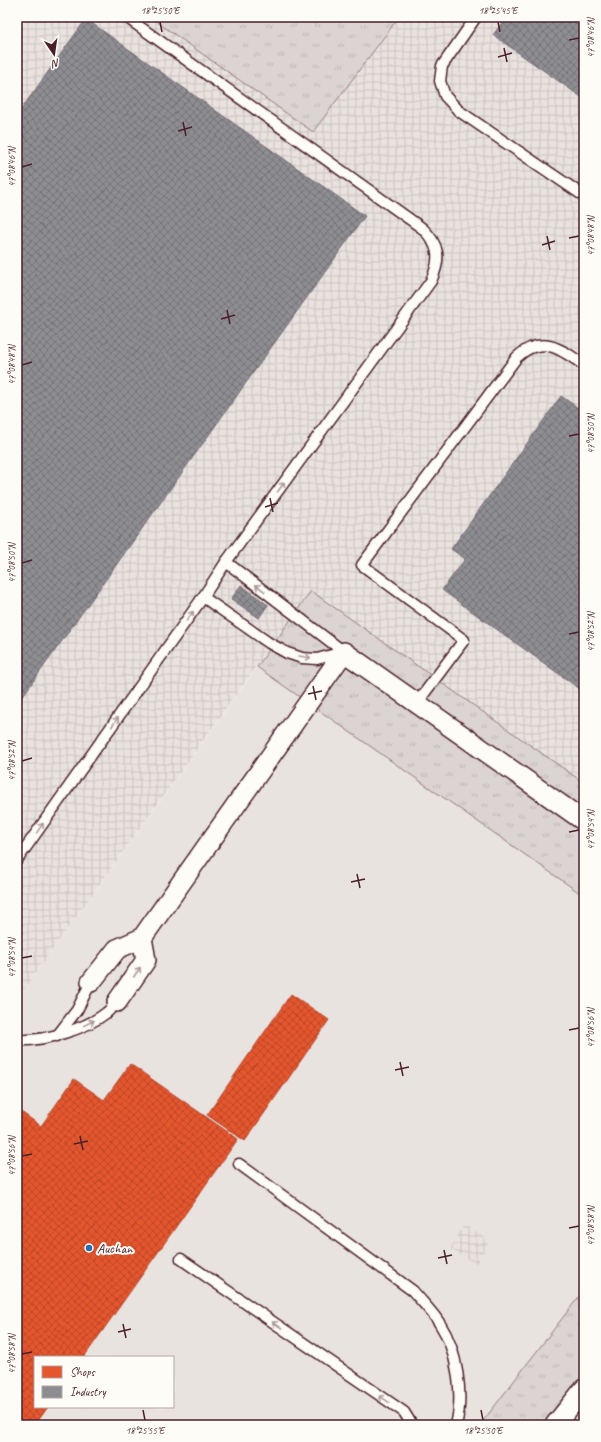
<svg xmlns="http://www.w3.org/2000/svg" width="601" height="1442" viewBox="0 0 601 1442" font-family="Caveat,sans-serif">
  <style>
    .built { fill: #e9e3e0; fill-rule: evenodd }
    .industrial { fill: url(#industrial-grid) }
    .grass { fill: url(#grass-tufts); stroke: #937a7e }
    .shops { fill: url(#shops-cross-hatch); stroke: #b6462d }
    .industry { fill: url(#industry-cross-hatch); stroke: #796c73 }
    .lines { fill: none; stroke-linecap: round; stroke-linejoin: round }
    .lane-casing { stroke: #4a1f2b; stroke-width: 13 }
    .street-casing { stroke: #4a1f2b; stroke-width: 22 }
    .lane { stroke: #fdfcf7; stroke-width: 10 }
    .street { stroke: #fdfcf7; stroke-width: 19 }
    .oneway { stroke: #ac999b }
    .ticks { fill: none; stroke: #4a1f2b; stroke-width: 1.5 }
    .poi-dot { fill: #1f6fb2; stroke: #fdfcf7; stroke-width: 1.5 }
    .labels { text-anchor: middle; stroke-width: 4; stroke-linejoin: round; paint-order: stroke }
    .poi-label { font-size: 14px; fill: #4a1f2b; stroke: #fdfcf7; text-anchor: start }
    .neatline { fill: none; stroke: #4a1f2b; stroke-width: 1.5 }
    .ticks-label { font-size: 10px; text-anchor: middle; fill: #4a1f2b }
  </style>
  <defs>
    <pattern id="industrial-grid" width="8" height="8" patternUnits="userSpaceOnUse"><rect width="8" height="8" fill="#e9e3e0"/><path d="M0 4h8M4 0v8" fill="none" stroke="#c9c2c0"/></pattern>
    <pattern id="grass-tufts" width="24" height="20" patternUnits="userSpaceOnUse"><rect width="24" height="20" fill="#dcd4d2"/><path d="M3 7l-1-3M5 7V3M7 7l1-3M15 17l-1-3M17 17v-4M19 17l1-3" fill="none" stroke="#beb6b4"/></pattern>
    <pattern id="shops-cross-hatch" width="8" height="8" patternUnits="userSpaceOnUse"><rect width="8" height="8" fill="#e4572e"/><path d="M0 0l8 8M0 8l8-8" fill="none" stroke="#bb4727"/></pattern>
    <pattern id="industry-cross-hatch" width="8" height="8" patternUnits="userSpaceOnUse"><rect width="8" height="8" fill="#8d8d92"/><path d="M0 0l8 8M0 8l8-8" fill="none" stroke="#757377"/></pattern>
  </defs>
  <rect width="100%" height="100%" fill="#f6f3ef"/>
  <filter id="ink" filterUnits="userSpaceOnUse"><feTurbulence type="fractalNoise" baseFrequency=".025" numOctaves="2"/><feDisplacementMap in="SourceGraphic" scale="8" xChannelSelector="R" yChannelSelector="G"/><feConvolveMatrix kernelMatrix="1 2 1 2 8 2 1 2 1" color-interpolation-filters="sRGB"/></filter>
  <g filter="url(#ink)">
    <path class="built" d="M257 667 584 896V1290L480 1425H17V999ZM35 1357H173V1407H35Z"/>
    <g class="industrial">
      <path d="M17 17H150L313 132 399 17H584V783L311 591 17 999Z"/>
      <path d="M464 1225 490 1241 476 1264 450 1249Z"/>
    </g>
    <g class="grass">
      <path d="M150 17H399L313 132Z"/>
      <path d="M311 591 584 783V896L257 667Z"/>
      <path d="M584 1290V1425H480Z"/>
    </g>
    <g class="shops">
      <path d="M291 994 329 1020 245 1141 207 1115Z"/>
      <path d="M130 1064 238 1139 84 1357H35V1407H48L35 1425H17V1109L41 1126 74 1079 104 1100Z"/>
    </g>
    <g class="industry">
      <path d="M506 17H584V99L493 35Z"/>
      <path d="M86 19 365 216 17 704V115Z"/>
      <path d="M561 396 584 412V692L442 590 465 559 451 549Z"/>
      <path d="M241 585 268 605 259 618 231 599Z"/>
    </g>
    <g class="lines">
      <g class="lane-casing">
        <g id="lane">
          <path d="M476 17 442 66 440 81 445 96 459 111 584 196"/>
          <path d="M226 562 344 652"/>
          <path d="M203 597 269 643 287 653 302 658 317 659 343 652"/>
          <path d="M417 703 464 640 362 565 517 357C542 334 561 349 584 365"/>
          <path d="M17 860 203 597 226 562 431 281C441 259 440 245 422 228L126 17"/>
          <path d="M57 1036 77 1010 91 982"/>
          <path d="M17 1040C42 1042 86 1029 106 1013 110 1010 113 1006 117 1002"/>
          <path d="M239 1164 413 1291C422 1302 433 1312 440 1324 457 1350 464 1395 456 1425"/>
          <path d="M181 1259 404 1412 412 1425"/>
          <path d="M575 1400 584 1412"/>
        </g>
      </g>
      <g class="street-casing">
        <g id="street">
          <path d="M91 982 117 949 142 938 344 652 584 821"/>
          <path d="M117 1002 146 960 142 938"/>
          <path d="M555 1425 584 1389"/>
        </g>
      </g>
      <use href="#lane" class="lane"/>
      <use href="#street" class="street"/>
    </g>
    <defs><path id="oneway-shaft" d="M-6 0H5M1.5-3L5.5 0L1.5 3" fill="none" stroke-width="1.6" stroke-linecap="round" stroke-linejoin="round"/></defs>
    <g class="oneway">
      <use href="#oneway-shaft" transform="translate(281 487) rotate(-54)"/>
      <use href="#oneway-shaft" transform="translate(260 588) rotate(-143)"/>
      <use href="#oneway-shaft" transform="translate(190 616) rotate(-55)"/>
      <use href="#oneway-shaft" transform="translate(305 657) rotate(9)"/>
      <use href="#oneway-shaft" transform="translate(115 722) rotate(-55)"/>
      <use href="#oneway-shaft" transform="translate(40 828) rotate(-55)"/>
      <use href="#oneway-shaft" transform="translate(137 972) rotate(-56)"/>
      <use href="#oneway-shaft" transform="translate(89 1023) rotate(-26)"/>
      <use href="#oneway-shaft" transform="translate(277 1325) rotate(-146)"/>
      <use href="#oneway-shaft" transform="translate(384 1399) rotate(-146)"/>
    </g>
  </g>
  <path class="ticks" d="M160 22 162 32M498 22 500 32M569 40 579 38M504 48 507 62M498 57 512 53M183 122 186 136M178 131 192 127M22 167 32 164M547 236 550 250M569 238 579 236M542 245 555 241M227 310 230 324M221 319 235 315M22 365 32 362M569 436 579 434M270 498 273 512M265 507 278 503M22 563 32 560M569 634 579 632M313 686 316 700M308 694 322 691M22 761 32 758M569 832 579 830M357 874 360 888M351 882 365 879M22 958 32 956M569 1030 579 1028M400 1062 403 1076M395 1070 409 1067M80 1136 83 1150M74 1144 88 1141M22 1156 32 1154M569 1228 579 1226M444 1250 447 1264M438 1258 452 1255M123 1324 126 1338M118 1332 131 1329M22 1354 32 1352M143 1410 145 1420M481 1410 483 1420"/>
  <circle class="poi-dot" cx="89" cy="1248" r="4"/>
  <g class="labels">
    <g class="poi-label">
      <text x="97" y="1253">Auchan</text>
    </g>
  </g>
  <rect width="601" height="1442" fill="none" stroke="#fdfcf7" stroke-width="44"/>
  <rect x="34" y="1356" width="140" height="52" fill="#fdfcf7" stroke="#b5a4a5"/>
  <rect x="42" y="1366" width="20" height="12" fill="#e4572e" stroke="#b5a4a5"/>
  <text x="70" y="1376" font-size="12" fill="#4a1f2b">Shops</text>
  <rect x="42" y="1386" width="20" height="12" fill="#8d8d92" stroke="#b5a4a5"/>
  <text x="70" y="1396" font-size="12" fill="#4a1f2b">Industry</text>
  <g transform="translate(54 54) rotate(167)" stroke="#fdfcf7" stroke-width="3" paint-order="stroke">
  <path d="M0-3L7 15L0 10L-7 15Z" fill="#4a1f2b"/>
  <text y="-6" font-size="11" font-weight="bold" text-anchor="middle" fill="#4a1f2b">N</text>
  </g>
  <rect x="22" y="22" width="557" height="1398" class="neatline"/>
  <g class="ticks-label">
    <text x="160" y="14">18°25'50"E</text>
    <text x="498" y="14">18°25'45"E</text>
    <text transform="translate(590 38) rotate(-90)" y="4">47°08'46"N</text>
    <text transform="translate(11 167) rotate(-90)" y="4">47°08'46"N</text>
    <text transform="translate(590 236) rotate(-90)" y="4">47°08'48"N</text>
    <text transform="translate(11 365) rotate(-90)" y="4">47°08'48"N</text>
    <text transform="translate(590 434) rotate(-90)" y="4">47°08'50"N</text>
    <text transform="translate(11 563) rotate(-90)" y="4">47°08'50"N</text>
    <text transform="translate(590 632) rotate(-90)" y="4">47°08'52"N</text>
    <text transform="translate(11 761) rotate(-90)" y="4">47°08'52"N</text>
    <text transform="translate(590 830) rotate(-90)" y="4">47°08'54"N</text>
    <text transform="translate(11 958) rotate(-90)" y="4">47°08'54"N</text>
    <text transform="translate(590 1028) rotate(-90)" y="4">47°08'56"N</text>
    <text transform="translate(11 1156) rotate(-90)" y="4">47°08'56"N</text>
    <text transform="translate(590 1226) rotate(-90)" y="4">47°08'58"N</text>
    <text transform="translate(11 1354) rotate(-90)" y="4">47°08'58"N</text>
    <text x="145" y="1434">18°25'55"E</text>
    <text x="483" y="1434">18°25'50"E</text>
  </g>
</svg>
